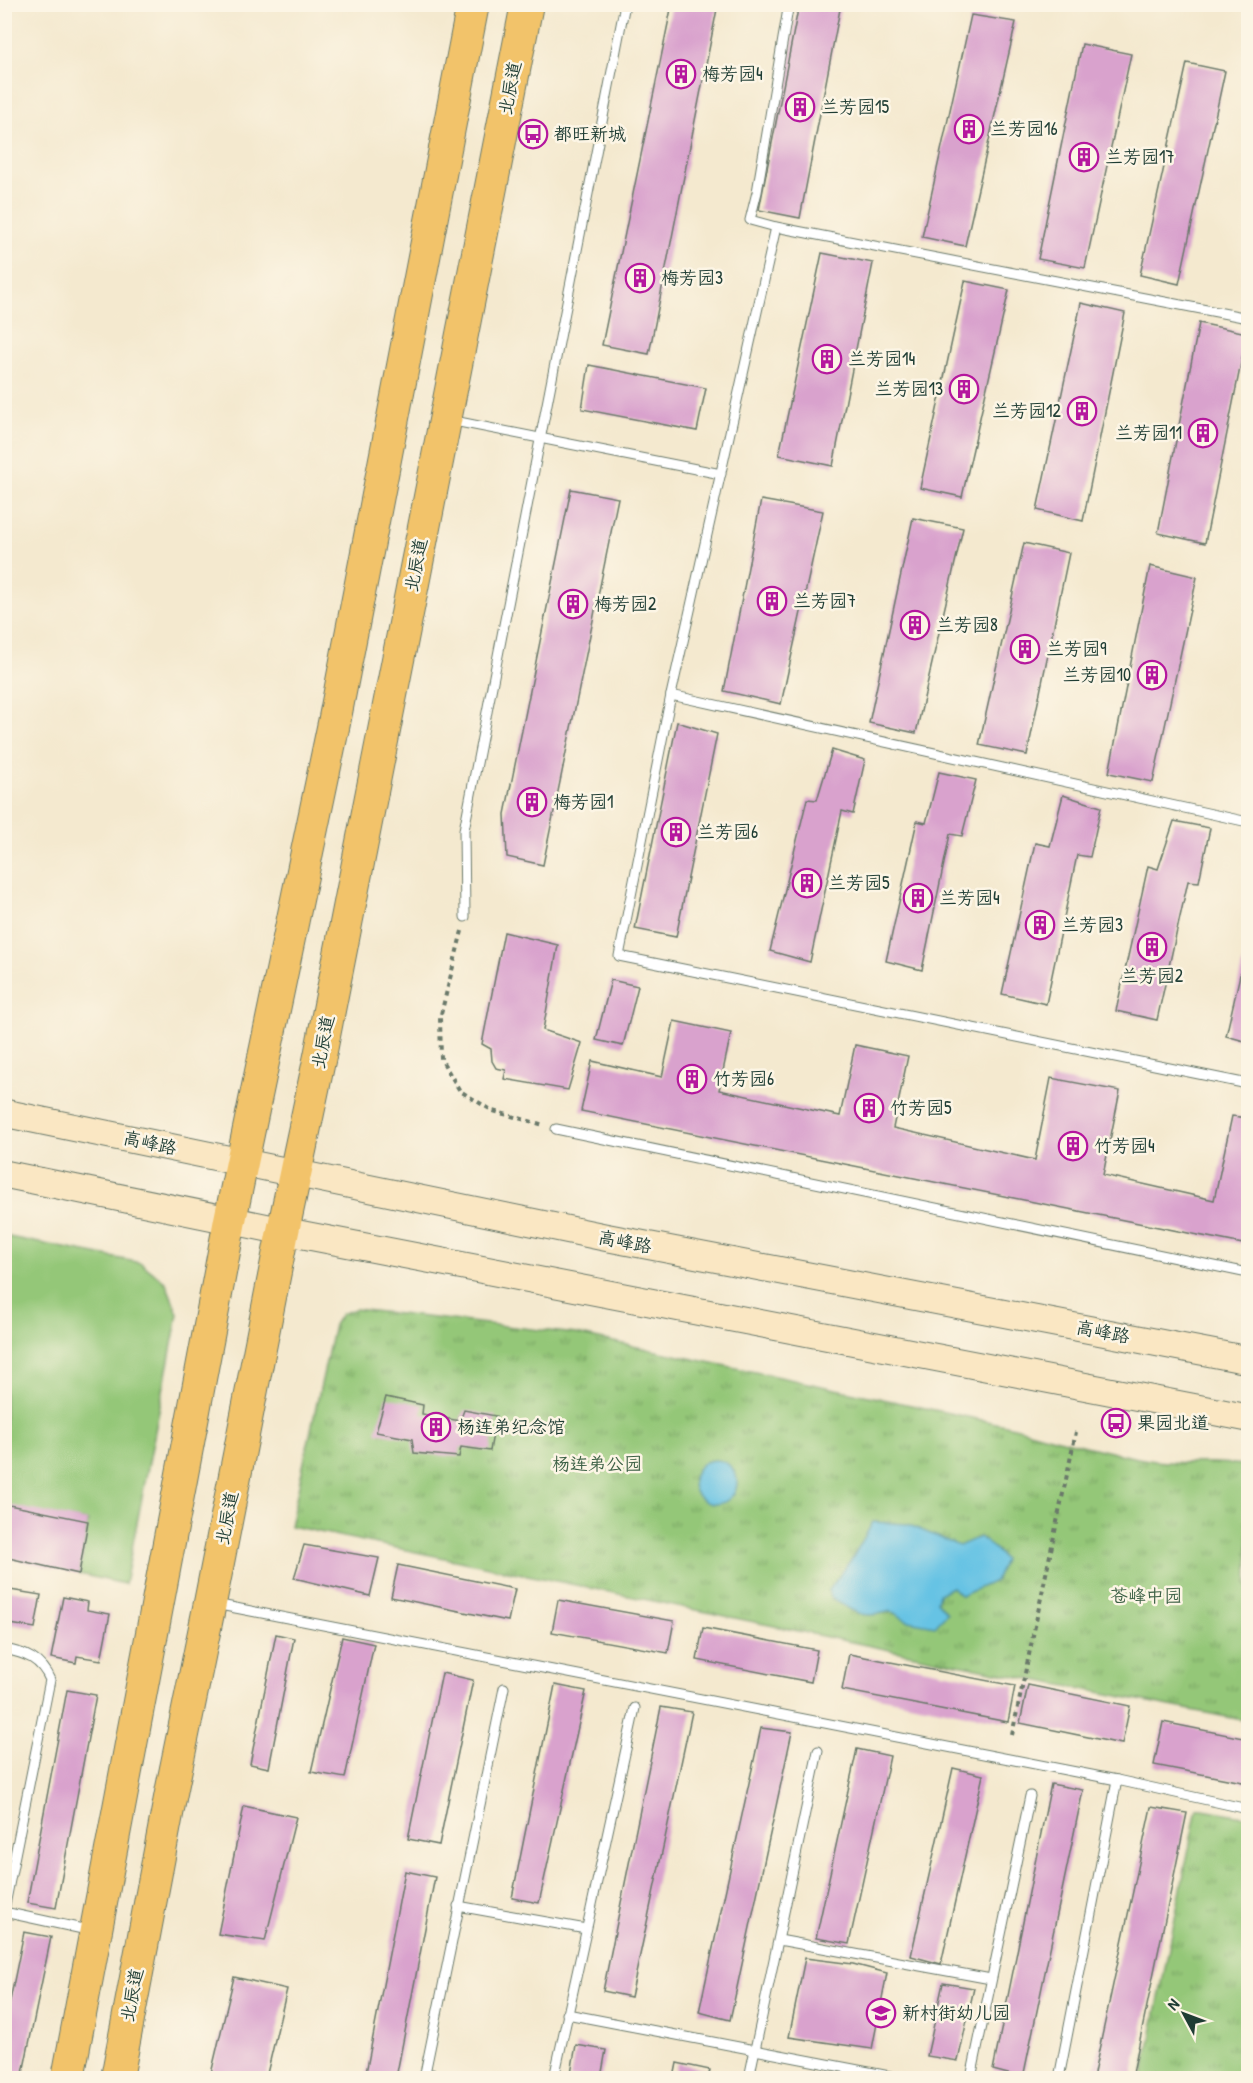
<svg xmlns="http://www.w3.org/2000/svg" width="1253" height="2083" viewBox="0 0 1253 2083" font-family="'Patrick Hand','LXGW WenKai TC',sans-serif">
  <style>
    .grass { fill: #94c778; stroke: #5a8256; stroke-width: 1.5 }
    .park { fill: url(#park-tufts); stroke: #5a8256; stroke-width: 1.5 }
    .water { fill: #66c3e4; stroke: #42808c; stroke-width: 1.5 }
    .building { fill: #d9a2cd }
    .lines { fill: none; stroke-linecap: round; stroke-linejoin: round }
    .lane-casing { stroke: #6a796a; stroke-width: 11 }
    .secondary-casing { stroke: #6a796a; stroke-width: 29 }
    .primary-casing { stroke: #6a796a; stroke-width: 34 }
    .path { stroke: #6a796a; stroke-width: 4; stroke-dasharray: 4.5 4.5; stroke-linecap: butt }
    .lane { stroke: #fff; stroke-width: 9 }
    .secondary { stroke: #fae7c3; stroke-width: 27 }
    .primary { stroke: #f2c36a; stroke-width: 32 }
    .labels { text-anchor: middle; stroke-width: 5; stroke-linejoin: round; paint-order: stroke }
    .poi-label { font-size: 18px; fill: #1f3d34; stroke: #fcf5e5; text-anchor: start }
    .street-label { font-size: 18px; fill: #1f3d34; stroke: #fcf5e5 }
    .park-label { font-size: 18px; fill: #3c6045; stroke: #fcf5e5 }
  </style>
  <defs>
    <pattern id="park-tufts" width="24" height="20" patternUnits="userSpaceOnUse" patternTransform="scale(1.5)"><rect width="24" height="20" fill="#94c778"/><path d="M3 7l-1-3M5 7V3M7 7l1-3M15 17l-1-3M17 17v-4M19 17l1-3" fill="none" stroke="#78a363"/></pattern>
  </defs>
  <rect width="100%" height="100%" fill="#fcf5e5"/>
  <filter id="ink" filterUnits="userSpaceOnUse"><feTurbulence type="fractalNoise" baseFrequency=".0167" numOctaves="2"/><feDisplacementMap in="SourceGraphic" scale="12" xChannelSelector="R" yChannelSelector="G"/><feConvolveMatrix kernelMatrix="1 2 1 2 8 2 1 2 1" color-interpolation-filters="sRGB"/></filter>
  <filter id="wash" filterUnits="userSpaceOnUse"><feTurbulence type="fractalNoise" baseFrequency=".008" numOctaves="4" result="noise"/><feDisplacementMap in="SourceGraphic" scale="24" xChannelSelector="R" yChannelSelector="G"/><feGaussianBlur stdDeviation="1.35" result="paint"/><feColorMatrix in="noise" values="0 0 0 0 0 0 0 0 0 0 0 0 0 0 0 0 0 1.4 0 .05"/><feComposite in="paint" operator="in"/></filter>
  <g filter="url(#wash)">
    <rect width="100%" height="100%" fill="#f4e9cf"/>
    <path class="grass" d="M4 1236 141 1263 166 1283 178 1314 125 1584 79 1574 88 1521 5 1507Z"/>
    <g class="park">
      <path d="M355 1309 576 1334 1010 1426C1056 1438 1109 1454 1155 1461 1186 1465 1217 1460 1248 1466V1721L1025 1678 290 1526 334 1325 341 1314Z"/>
      <path d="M1197 1808 1248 1817V2078H1143Z"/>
    </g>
    <g class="water">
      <circle cx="715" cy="1482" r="22"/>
      <path d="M873 1522 907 1524 959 1546 979 1537 995 1549 1004 1560 995 1581 961 1596 952 1587 939 1594 937 1601 947 1613 935 1626 908 1621 891 1611C860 1620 857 1613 831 1598L829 1590 853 1557Z"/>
    </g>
    <g id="blocks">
      <g class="building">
        <path d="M672 4H718L649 354 602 345Z"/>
        <path d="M799 4H841L800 218 759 210Z"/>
        <path d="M971 15 1016 22 965 246 922 237Z"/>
        <path d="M1082 44 1131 54 1085 268 1038 259Z"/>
        <path d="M1187 63 1225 71 1179 284 1140 275Z"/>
        <path d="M822 253 873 263 833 466 779 455Z"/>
        <path d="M965 281 1009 290 962 497 920 488Z"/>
        <path d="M1081 303 1125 313 1083 521 1037 510Z"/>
        <path d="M1199 323 1247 333 1205 543 1158 533Z"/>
        <path d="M589 365 706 388 697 431 582 409Z"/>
        <path d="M571 489 618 498 543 865 507 857 505 814Z"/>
        <path d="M761 500 823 511 781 704 724 691Z"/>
        <path d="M913 518 963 528 916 733 869 723Z"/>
        <path d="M1024 543 1069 553 1027 755 979 745Z"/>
        <path d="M1150 566 1197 577 1153 782 1109 773Z"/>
        <path d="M677 722 717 734 676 937 635 929Z"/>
        <path d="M832 750 865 760 853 814 842 811 810 962 770 951 807 799 817 800Z"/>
        <path d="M939 772 976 780 962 836 950 834 922 970 886 961 917 821 926 823Z"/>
        <path d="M1063 795 1101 807 1090 857 1077 855 1046 1004 1002 994 1035 843 1050 846Z"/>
        <path d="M1174 821 1210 828 1199 882 1188 881 1157 1020 1116 1011 1148 866 1158 869Z"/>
        <path d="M504 932 558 945 543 1030 582 1043 568 1090 504 1079 506 1070 496 1068 492 1061 491 1049 482 1044Z"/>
        <path d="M1248 940V1042L1226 1036Z"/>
        <path d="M611 980 638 986 623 1046 596 1040Z"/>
        <path d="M674 1021 731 1033 719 1090 840 1116 855 1045 908 1056 893 1128 1035 1160 1051 1078 1120 1091 1103 1175 1214 1200 1232 1116 1248 1118V1245L581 1111 592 1061 662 1077Z"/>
        <path d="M386 1397 423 1405 422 1414 460 1421 464 1410 496 1416 490 1451 461 1447 459 1457 414 1453 412 1439 376 1432Z"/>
        <path d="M4 1504 88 1521 79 1574 4 1557Z"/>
        <path d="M304 1545 379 1558 370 1596 294 1578Z"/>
        <path d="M398 1565 515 1589 508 1621 391 1597Z"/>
        <path d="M4 1589 41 1595 35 1628 4 1623Z"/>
        <path d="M63 1597 88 1602 87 1610 110 1614 101 1660 77 1656 76 1663 51 1658Z"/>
        <path d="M558 1600 674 1621 668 1653 552 1632Z"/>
        <path d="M703 1628 817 1650 811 1682 697 1660Z"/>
        <path d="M276 1634 294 1638 269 1768 250 1764Z"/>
        <path d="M342 1637 374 1644 345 1778 311 1772Z"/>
        <path d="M849 1654 1015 1686 1008 1722 842 1690Z"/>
        <path d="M442 1673 473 1680 439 1845 408 1839Z"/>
        <path d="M555 1685 586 1691 539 1903 512 1898Z"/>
        <path d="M1028 1685 1130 1706 1122 1744 1020 1723Z"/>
        <path d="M67 1690 96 1695 56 1908 27 1903Z"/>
        <path d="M661 1707 692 1712 631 1997 603 1991Z"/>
        <path d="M1163 1722 1248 1739V1783L1154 1765Z"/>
        <path d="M761 1728 792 1732 730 2020 699 2012Z"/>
        <path d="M857 1749 890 1756 849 1944 816 1938Z"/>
        <path d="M953 1768 983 1775 941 1964 911 1956Z"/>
        <path d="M1051 1784 1083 1790 1023 2078 993 2070Z"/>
        <path d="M244 1806 296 1817 265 1941 218 1934Z"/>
        <path d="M1151 1807 1187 1813 1132 2078H1093Z"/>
        <path d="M405 1871 435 1877 396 2078H365Z"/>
        <path d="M24 1932 51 1937 22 2078H4V2030Z"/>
        <path d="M805 1958 853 1964 887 1973 872 2049 789 2037Z"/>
        <path d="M234 1977 287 1989 266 2078H210Z"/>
        <path d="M943 1983 974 1988 958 2061 927 2056Z"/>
        <path d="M576 2045 606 2050 601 2078H570Z"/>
        <path d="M677 2063 710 2070 708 2078H674Z"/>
      </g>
    </g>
  </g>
  <g filter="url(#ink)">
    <use href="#blocks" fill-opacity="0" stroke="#6a796a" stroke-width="1.5"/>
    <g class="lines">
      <g class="lane-casing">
        <g id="lane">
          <path d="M776 227 750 220 757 192 788 9"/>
          <path d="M1248 318 776 227 671 695 619 956 1248 1084"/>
          <path d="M449 420 721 474"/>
          <path d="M671 695 1248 822"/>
          <path d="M465 917 464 830 625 4"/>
          <path d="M556 1129 1248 1273"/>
          <path d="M215 1604 1117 1780 1248 1809"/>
          <path d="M4 1649C26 1653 41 1659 50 1680L4 1910"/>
          <path d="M458 1906 586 1929"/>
          <path d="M4 1912 92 1931"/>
          <path d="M779 1940 991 1979"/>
          <path d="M567 2014 900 2078"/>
          <path d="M425 2073 455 2078"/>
          <path d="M424 2078 504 1688"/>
          <path d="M554 2078 635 1708"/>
          <path d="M749 2078 818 1751"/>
          <path d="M971 2078 1030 1796"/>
          <path d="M1059 2078 1117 1780"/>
        </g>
      </g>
      <g class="secondary-casing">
        <g id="secondary">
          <path d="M4 1113 604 1237 1248 1360"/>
          <path d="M4 1174 283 1231 1248 1418"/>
        </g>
      </g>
      <g class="primary-casing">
        <g id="primary">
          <path d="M68 2078 230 1220 334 723 473 4"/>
          <path d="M117 2078 171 1793 210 1603 283 1231 320 1056 527 4"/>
        </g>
      </g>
      <g class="path">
        <path d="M462 931 440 1018 441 1059 460 1091 493 1111 544 1125"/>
        <path d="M1012 1735 1076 1432"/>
      </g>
      <use href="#lane" class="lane"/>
      <use href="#secondary" class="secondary"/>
      <use href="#primary" class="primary"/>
    </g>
  </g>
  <defs>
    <g id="building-ring" transform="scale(1.5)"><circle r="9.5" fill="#fcf5e5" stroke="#b5179e" stroke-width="1.5"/><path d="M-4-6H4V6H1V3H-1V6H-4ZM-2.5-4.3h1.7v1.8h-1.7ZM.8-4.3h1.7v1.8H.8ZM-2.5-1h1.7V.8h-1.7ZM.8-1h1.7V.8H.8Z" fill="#b5179e"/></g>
    <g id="bus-ring" transform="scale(1.5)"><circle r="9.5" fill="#fcf5e5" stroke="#b5179e" stroke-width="1.5"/><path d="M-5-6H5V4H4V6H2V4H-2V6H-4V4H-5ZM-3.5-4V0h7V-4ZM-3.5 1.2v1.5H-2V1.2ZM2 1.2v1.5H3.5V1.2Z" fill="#b5179e"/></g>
    <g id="school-ring" transform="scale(1.5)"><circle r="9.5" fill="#fcf5e5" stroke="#b5179e" stroke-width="1.5"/><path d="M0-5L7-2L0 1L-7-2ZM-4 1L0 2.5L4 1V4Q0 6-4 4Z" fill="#b5179e"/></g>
  </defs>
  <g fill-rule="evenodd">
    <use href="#building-ring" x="681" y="74"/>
    <use href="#building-ring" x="800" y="107"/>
    <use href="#building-ring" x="969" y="129"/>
    <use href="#bus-ring" x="533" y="134"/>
    <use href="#building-ring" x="1084" y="157"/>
    <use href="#building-ring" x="640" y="278"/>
    <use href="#building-ring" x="827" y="359"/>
    <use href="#building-ring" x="964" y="389"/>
    <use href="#building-ring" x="1082" y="411"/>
    <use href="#building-ring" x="1203" y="433"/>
    <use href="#building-ring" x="772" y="601"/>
    <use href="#building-ring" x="573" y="604"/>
    <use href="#building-ring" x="915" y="625"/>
    <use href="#building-ring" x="1025" y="649"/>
    <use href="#building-ring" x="1152" y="675"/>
    <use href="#building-ring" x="532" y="802"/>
    <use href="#building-ring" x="676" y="832"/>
    <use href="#building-ring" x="807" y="883"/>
    <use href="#building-ring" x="918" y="898"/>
    <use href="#building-ring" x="1040" y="925"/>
    <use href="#building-ring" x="1152" y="947"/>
    <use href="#building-ring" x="692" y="1079"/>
    <use href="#building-ring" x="869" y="1108"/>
    <use href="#building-ring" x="1073" y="1146"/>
    <use href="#bus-ring" x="1116" y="1423"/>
    <use href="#building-ring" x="436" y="1427"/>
    <use href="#school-ring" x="881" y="2013"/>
  </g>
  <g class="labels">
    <g class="poi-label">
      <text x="702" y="80">梅芳园4</text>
      <text x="821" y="113">兰芳园15</text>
      <text x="990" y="135">兰芳园16</text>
      <text x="554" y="140">都旺新城</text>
      <text x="1105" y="163">兰芳园17</text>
      <text x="661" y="284">梅芳园3</text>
      <text x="848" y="365">兰芳园14</text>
      <text x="943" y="395" text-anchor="end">兰芳园13</text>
      <text x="1061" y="417" text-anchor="end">兰芳园12</text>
      <text x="1182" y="439" text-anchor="end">兰芳园11</text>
      <text x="793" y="607">兰芳园7</text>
      <text x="594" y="610">梅芳园2</text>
      <text x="936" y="631">兰芳园8</text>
      <text x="1046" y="655">兰芳园9</text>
      <text x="1131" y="681" text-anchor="end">兰芳园10</text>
      <text x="553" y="808">梅芳园1</text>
      <text x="697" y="838">兰芳园6</text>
      <text x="828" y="889">兰芳园5</text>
      <text x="939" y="904">兰芳园4</text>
      <text x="1061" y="931">兰芳园3</text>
      <text x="1152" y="982" text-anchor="middle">兰芳园2</text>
      <text x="713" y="1085">竹芳园6</text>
      <text x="890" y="1114">竹芳园5</text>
      <text x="1094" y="1152">竹芳园4</text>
      <text x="1137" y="1429">果园北道</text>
      <text x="457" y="1433">杨连弟纪念馆</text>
      <text x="902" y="2019">新村街幼儿园</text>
    </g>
    <g class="street-label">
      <text transform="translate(510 88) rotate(-79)" y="6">北辰道</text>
      <text transform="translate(416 565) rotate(-79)" y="6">北辰道</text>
      <text transform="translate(323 1042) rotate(-79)" y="6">北辰道</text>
      <text transform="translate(150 1143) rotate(12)" y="6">高峰路</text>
      <text transform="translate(625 1242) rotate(11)" y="6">高峰路</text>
      <text transform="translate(1103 1332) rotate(11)" y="6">高峰路</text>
      <text transform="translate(227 1518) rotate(-79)" y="6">北辰道</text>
      <text transform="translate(132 1995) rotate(-79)" y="6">北辰道</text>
    </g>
    <g class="park-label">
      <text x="597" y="1470">杨连弟公园</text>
      <text x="1146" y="1602">苍峰中园</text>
    </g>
  </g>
  <rect width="1253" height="2083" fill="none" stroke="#fcf5e5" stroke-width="24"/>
  <g transform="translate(1184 2014) rotate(311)" stroke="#fcf5e5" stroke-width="4.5" paint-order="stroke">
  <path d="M0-4.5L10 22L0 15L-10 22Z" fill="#1f3d34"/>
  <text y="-9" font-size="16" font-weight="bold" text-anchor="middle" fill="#1f3d34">N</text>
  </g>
</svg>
